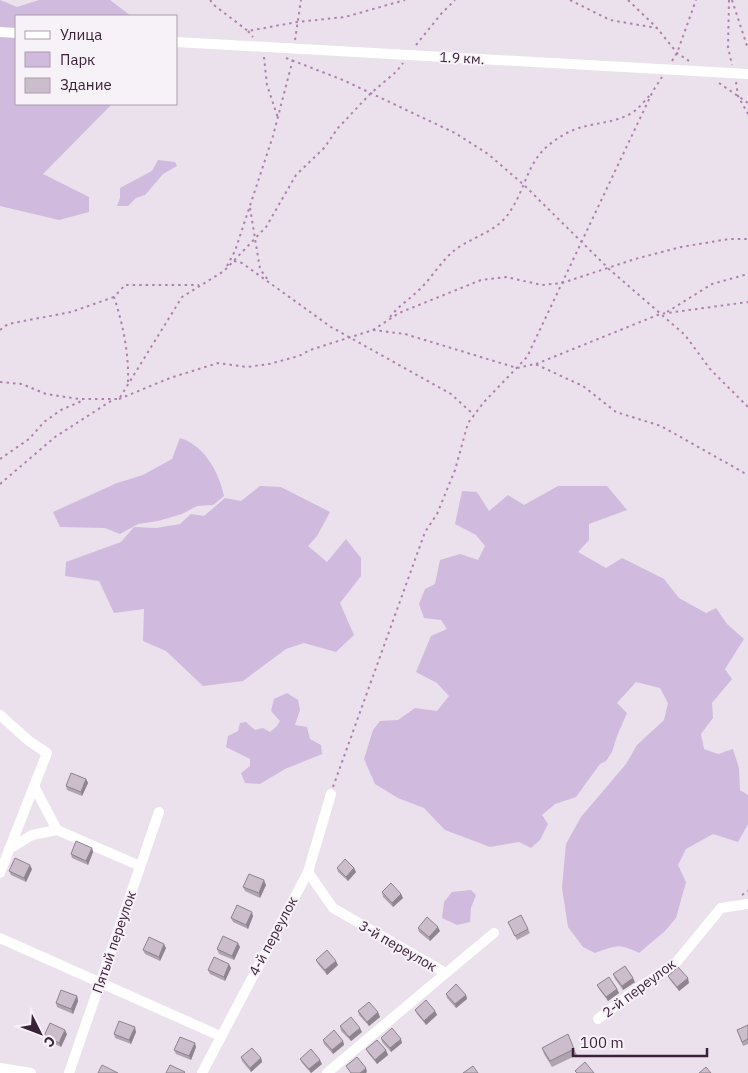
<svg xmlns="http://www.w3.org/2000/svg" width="748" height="1073" viewBox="0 0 748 1073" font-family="'IBM Plex Sans',sans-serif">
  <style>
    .green { fill: #d0badd }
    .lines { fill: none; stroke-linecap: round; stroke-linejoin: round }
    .path { stroke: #af82ad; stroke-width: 2; stroke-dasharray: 2.5 4; stroke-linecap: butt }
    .minor { stroke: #fff; stroke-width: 10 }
    .wall { fill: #afa3af }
    .shaded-wall { fill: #8e848f }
    .building { fill: #cbbdcc; stroke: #8e848f }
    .labels { text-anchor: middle; stroke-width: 4; stroke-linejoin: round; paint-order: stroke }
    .street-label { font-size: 14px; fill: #3c213a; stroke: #f7f1f8 }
  </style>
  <rect width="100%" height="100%" fill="#ebe1ec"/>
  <g class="green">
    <path d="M0 0 17 7 39 0H110L131 16H16V104H112L43 174 89 197V212L59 220 0 206Z"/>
    <path d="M158 160 175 162 177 166 163 174 145 195 136 198 128 206H117L120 198V188L152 171Z"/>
    <path d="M180 438C204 445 219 472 224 496L213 505 197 506 182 514 158 521 138 524 120 534 105 528 60 527 53 512 117 483 143 475 172 459Z"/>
    <path d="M260 486 281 487 330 512 317 536 308 546 327 562 346 539 361 558V576L340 603 354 635 336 652 304 643 286 649 243 681 203 686 166 651 143 641 144 609 114 613 99 581 65 576 66 562 121 542 134 527 156 528 180 524 191 514 204 516 225 498 241 501Z"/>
    <path d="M558 486H607L627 510 589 524V540L578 552 606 568 622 558 664 579 679 598 706 613 716 608 727 624 744 639 725 669 732 679 712 703 713 718 701 734 704 749 718 754 733 749 739 768 740 790 748 795V824L738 842 713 834 686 849 678 865 686 882 676 918 665 931 639 953C619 943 615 946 595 953L583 947 568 927 562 888 566 844 581 817 626 764 637 745 664 720 668 703 660 688 636 682 617 703 627 713 617 736 612 752 606 761 600 764 576 797 555 804 542 815 548 824 540 840 531 848 519 842 490 847 445 830 424 808 398 798 375 784 364 759 373 730 380 721 398 720 415 708 437 711 449 696 437 683 416 672 431 636 447 629 441 620 424 618 419 604 425 589 435 584 440 560 460 554 478 560 485 546 476 535 455 524 462 491 477 492 489 511 508 495 524 505Z"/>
    <path d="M287 693 298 700 300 710 295 725 307 727 310 739 321 745 322 754 285 769 260 784 245 783 241 773 250 766V759L226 747 228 736 238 731 240 723 246 722 255 730 263 728 270 732 277 726 280 721 271 711 274 699Z"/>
    <path d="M471 890 476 895 471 908 470 922 457 925 442 918 444 902 452 892Z"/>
  </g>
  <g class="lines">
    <g class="path">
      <path d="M210 0 215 6 248 31 297 22 345 17 405 0"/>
      <path d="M570 0 610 20 657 28 677 53 689 61"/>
      <path d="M628 0 657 28"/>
      <path d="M729 0 728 47 732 65"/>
      <path d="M732 0 748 49"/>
      <path d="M248 31 253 37"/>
      <path d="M295 40 301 0"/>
      <path d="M416 45 441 14 455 0"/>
      <path d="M264 57 267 85 278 118"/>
      <path d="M286 58 343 80 455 133 488 154 524 185 609 269 685 335 710 369 748 407"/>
      <path d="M672 61 677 53 696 0"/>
      <path d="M736 82 738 96 748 114"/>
      <path d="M719 83 748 103"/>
      <path d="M250 208 260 269 268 280"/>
      <path d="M234 261 242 263 331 327 451 394 474 415"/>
      <path d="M227 266 235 251 273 136 293 59"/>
      <path d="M667 312 712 284 748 274"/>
      <path d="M390 317C399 305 413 297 423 286 435 273 444 257 459 247 478 235 499 230 511 210 525 189 528 161 549 145 558 137 571 130 582 127 598 123 615 122 630 114 638 110 645 100 652 93"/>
      <path d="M0 330 8 324 71 312 114 297"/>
      <path d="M373 330 405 334 517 368 535 364 583 386 616 412 661 426 748 475"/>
      <path d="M536 364 660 314 748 302"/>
      <path d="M0 382 22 384 46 394 79 399H114"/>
      <path d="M128 382C129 354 123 324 114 297L125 285H199"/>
      <path d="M119 399 170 378 218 363 247 367 269 364 299 356 310 350 373 330 399 313 481 280 506 277 542 285 562 283 635 259 681 247 729 239H748"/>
      <path d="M0 459 29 439 44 422 61 410 84 400"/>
      <path d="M0 484 55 437 114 399H119L182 297 224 271 266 227 296 175 324 148 338 128 370 94 397 71 403 63"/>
      <path d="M333 787 425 532 437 514 455 470 468 423 484 402 527 357 653 91 662 77"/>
      <path d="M742 895 748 891"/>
    </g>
    <g class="minor">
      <path d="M0 32 16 33"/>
      <path d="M176 42 748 74"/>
      <path d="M0 715 29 741 47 753 0 873"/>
      <path d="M34 786 57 830 140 866"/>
      <path d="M9 849 32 835 57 830"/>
      <path d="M308 872 333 908 446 973 327 1073"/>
      <path d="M0 938 220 1036"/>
      <path d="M446 973 494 933"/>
      <path d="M598 1019 638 988 674 965 721 908 748 904"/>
      <path d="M0 1068 31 1073"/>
      <path d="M69 1073 159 812"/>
      <path d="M202 1073 308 872 331 794"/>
    </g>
  </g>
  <g class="wall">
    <path d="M86 779 88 783 82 796 67 790 66 786Z"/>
    <path d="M92 848 93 852 88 865 72 858 71 854Z"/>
    <path d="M337 868H354L356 872 348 881 338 872Z"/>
    <path d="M32 869 26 882 11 875 9 871Z"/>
    <path d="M266 885 260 898 245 891 243 887Z"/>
    <path d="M382 892 401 894 403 898 393 907 383 897Z"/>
    <path d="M253 916 248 929 233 922 231 918Z"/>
    <path d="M508 922 528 929 530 933 517 940Z"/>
    <path d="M418 928 440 931 430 941 419 932Z"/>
    <path d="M240 947 234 960 219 954 217 949Z"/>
    <path d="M166 948 160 961 145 954 143 950Z"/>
    <path d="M316 960 338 965 327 975 318 964Z"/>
    <path d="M231 968 225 981 210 974 208 970Z"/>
    <path d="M613 974 635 982 623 990 615 979Z"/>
    <path d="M668 976 689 983 679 991 670 980Z"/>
    <path d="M597 985 617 989 619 993 608 1001 599 989Z"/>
    <path d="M446 994 466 995 467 999 456 1008 447 998Z"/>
    <path d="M77 996 78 1001 73 1014 57 1007 56 1003Z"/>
    <path d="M415 1010 435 1011 437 1015 426 1025 417 1014Z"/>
    <path d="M358 1011 380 1017 369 1026 359 1015Z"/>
    <path d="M748 1025V1044L743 1046 737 1030Z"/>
    <path d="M340 1026 362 1032 351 1041 341 1031Z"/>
    <path d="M136 1032 131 1044 115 1038 114 1034Z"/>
    <path d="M67 1034 61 1047 46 1040 44 1036Z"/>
    <path d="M381 1038 402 1043 391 1052 382 1042Z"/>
    <path d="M323 1040 343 1041 344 1045 333 1054 324 1044Z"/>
    <path d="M196 1047 191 1060 176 1054 174 1050Z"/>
    <path d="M542 1048 574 1049 577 1055 552 1067 544 1054Z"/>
    <path d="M366 1049 386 1050 388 1055 377 1064 368 1053Z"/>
    <path d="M241 1057 261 1058 262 1062 251 1072 242 1061Z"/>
    <path d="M300 1059 322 1064 311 1073 302 1063Z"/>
  </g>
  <g class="shaded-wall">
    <path d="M86 779 88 783 82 796 81 792Z"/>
    <path d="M92 848 93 852 88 865 86 861Z"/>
    <path d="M30 865 32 869 26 882 24 878Z"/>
    <path d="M354 868 356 872 348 881 346 877Z"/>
    <path d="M264 880 266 885 260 898 259 893Z"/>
    <path d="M401 894 403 898 393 907 392 903Z"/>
    <path d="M252 912 253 916 248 929 246 925Z"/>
    <path d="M438 927 440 931 430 941 429 937Z"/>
    <path d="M238 943 240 947 234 960 232 956Z"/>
    <path d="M164 944 166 948 160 961 159 957Z"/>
    <path d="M336 961 338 965 327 975 325 970Z"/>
    <path d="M229 964 231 968 225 981 224 977Z"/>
    <path d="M633 978 635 982 623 990 622 986Z"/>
    <path d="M688 978 689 983 679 991 677 987Z"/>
    <path d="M617 989 619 993 608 1001 606 997Z"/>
    <path d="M466 995 467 999 456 1008 455 1004Z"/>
    <path d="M77 996 78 1001 73 1014 71 1009Z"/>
    <path d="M435 1011 437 1015 426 1025 424 1021Z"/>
    <path d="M378 1012 380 1017 369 1026 367 1022Z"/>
    <path d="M135 1027 136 1032 131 1044 129 1040Z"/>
    <path d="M360 1028 362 1032 351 1041 349 1037Z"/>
    <path d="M65 1030 67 1034 61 1047 59 1043Z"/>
    <path d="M401 1039 402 1043 391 1052 390 1048Z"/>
    <path d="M343 1041 344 1045 333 1054 332 1050Z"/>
    <path d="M195 1043 196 1047 191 1060 189 1056Z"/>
    <path d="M386 1050 388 1055 377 1064 375 1060Z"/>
    <path d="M261 1058 262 1062 251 1072 250 1068Z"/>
    <path d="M320 1060 322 1064 311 1073 309 1069Z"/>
    <path d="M366 1068 367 1072 366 1073H360Z"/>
  </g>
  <g class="building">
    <path d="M71 773 86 779 81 792 66 786Z"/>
    <path d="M76 841 92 848 86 861 71 854Z"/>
    <path d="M15 858 30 865 24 878 9 871Z"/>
    <path d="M345 859 354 868 346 877 337 868Z"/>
    <path d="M249 874 264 880 259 893 243 887Z"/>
    <path d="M391 883 401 894 392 903 382 892Z"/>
    <path d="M237 905 252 912 246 925 231 918Z"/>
    <path d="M521 915 528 929 515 936 508 922Z"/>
    <path d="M427 917 438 927 429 937 418 928Z"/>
    <path d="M223 936 238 943 232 956 217 949Z"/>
    <path d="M149 937 164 944 159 957 143 950Z"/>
    <path d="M327 950 336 961 325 970 316 960Z"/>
    <path d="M214 957 229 964 224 977 208 970Z"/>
    <path d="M625 966 633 978 622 986 613 974Z"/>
    <path d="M678 967 688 978 677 987 668 976Z"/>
    <path d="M609 977 617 989 606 997 597 985Z"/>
    <path d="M456 984 466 995 455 1004 446 994Z"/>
    <path d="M61 990 77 996 71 1009 56 1003Z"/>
    <path d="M426 1000 435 1011 424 1021 415 1010Z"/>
    <path d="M369 1002 378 1012 367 1022 358 1011Z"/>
    <path d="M351 1017 360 1028 349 1037 340 1026Z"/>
    <path d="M119 1021 135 1027 129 1040 114 1034Z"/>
    <path d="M50 1023 65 1030 59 1043 44 1036Z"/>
    <path d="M748 1025V1039L742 1042 737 1030Z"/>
    <path d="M392 1028 401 1039 390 1048 381 1038Z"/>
    <path d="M334 1030 343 1041 332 1050 323 1040Z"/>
    <path d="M568 1034 574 1049 550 1061 542 1048Z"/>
    <path d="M180 1037 195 1043 189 1056 174 1050Z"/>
    <path d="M377 1040 386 1050 375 1060 366 1049Z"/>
    <path d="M252 1048 261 1058 250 1068 241 1057Z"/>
    <path d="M311 1049 320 1060 309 1069 300 1059Z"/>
    <path d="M357 1057 366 1068 360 1073H351L346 1066Z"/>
    <path d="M585 1062 594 1073H577L575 1071Z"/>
    <path d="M102 1065 118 1073H98Z"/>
    <path d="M170 1065 185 1072 184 1073H166Z"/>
    <path d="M473 1066 478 1073H463Z"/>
    <path d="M706 1067 711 1073H699Z"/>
  </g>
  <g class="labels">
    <g class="street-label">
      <text transform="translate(462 58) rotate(3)" y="5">1.9 км.</text>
      <text transform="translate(273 936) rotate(-62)" y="5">4-й переулок</text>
      <text transform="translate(114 942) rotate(-71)" y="5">Пятый переулок</text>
      <text transform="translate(398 946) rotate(30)" y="5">3-й переулок</text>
      <text transform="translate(639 988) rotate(-37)" y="5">2-й переулок</text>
    </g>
  </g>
  <rect x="15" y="15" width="162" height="90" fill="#f7f1f8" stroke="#ac9eac"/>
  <rect x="25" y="31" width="25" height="8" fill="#ffffff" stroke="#ac9eac"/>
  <text x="60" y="40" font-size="15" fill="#3c213a">Улица</text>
  <rect x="25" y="52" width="25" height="15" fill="#d0badd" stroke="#ac9eac"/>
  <text x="60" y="65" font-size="15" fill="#3c213a">Парк</text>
  <rect x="25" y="78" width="25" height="15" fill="#cbbdcc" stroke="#ac9eac"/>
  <text x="60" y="90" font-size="15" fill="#3c213a">Здание</text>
  <g transform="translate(40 1033) rotate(132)" stroke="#f7f1f8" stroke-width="4" paint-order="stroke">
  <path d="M0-4L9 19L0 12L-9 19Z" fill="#3c213a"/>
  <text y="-8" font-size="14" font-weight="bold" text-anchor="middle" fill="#3c213a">С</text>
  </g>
  <path d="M573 1048v8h134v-8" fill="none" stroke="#3c213a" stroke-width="2.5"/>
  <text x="580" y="1048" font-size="15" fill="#3c213a" stroke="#f7f1f8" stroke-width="4" paint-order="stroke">100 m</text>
</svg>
